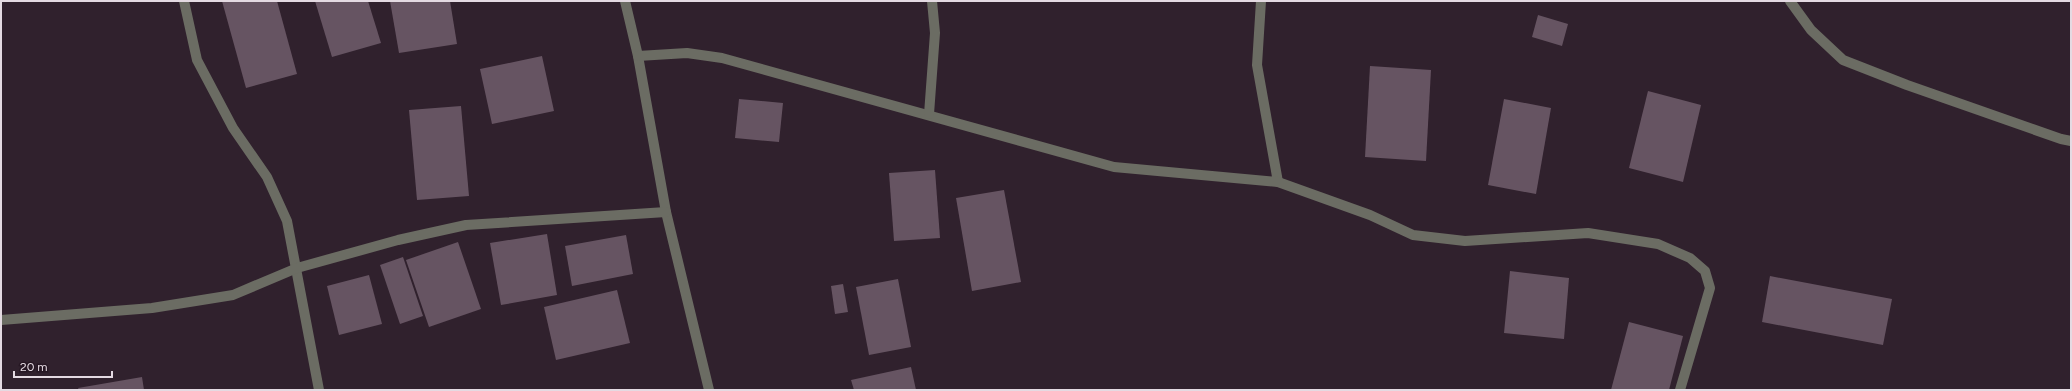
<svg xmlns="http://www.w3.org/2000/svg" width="2072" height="391" viewBox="0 0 2072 391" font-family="Figtree,sans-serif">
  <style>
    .building { fill: #665462 }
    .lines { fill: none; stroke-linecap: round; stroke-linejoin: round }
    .minor { stroke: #6b6c63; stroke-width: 10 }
  </style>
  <rect width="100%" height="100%" fill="#30212d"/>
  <g class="building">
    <path d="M222 1H277L297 74 246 88Z"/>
    <path d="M315 1H368L381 43 332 57Z"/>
    <path d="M390 1H450L457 44 399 53Z"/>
    <path d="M1538 15 1568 24 1562 46 1532 37Z"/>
    <path d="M542 56 554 111 492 124 480 69Z"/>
    <path d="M1370 66 1431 70 1426 161 1365 157Z"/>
    <path d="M1648 91 1701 105 1683 182 1629 168Z"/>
    <path d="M739 99 783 103 779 142 735 138Z"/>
    <path d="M1504 99 1551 108 1536 194 1488 185Z"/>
    <path d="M461 106 469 196 417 200 409 110Z"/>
    <path d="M935 170 940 238 894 241 889 173Z"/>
    <path d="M1004 190 1021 282 972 291 956 198Z"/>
    <path d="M547 234 557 295 501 305 490 243Z"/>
    <path d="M626 235 633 274 572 286 565 246Z"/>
    <path d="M458 242 481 309 429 327 406 260Z"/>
    <path d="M403 257 423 316 400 324 380 265Z"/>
    <path d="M1510 271 1569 278 1564 339 1504 333Z"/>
    <path d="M369 275 382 324 339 335 327 286Z"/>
    <path d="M1770 276 1892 299 1883 345 1762 322Z"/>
    <path d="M898 279 911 347 869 355 856 287Z"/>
    <path d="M843 284 848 312 835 314 831 286Z"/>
    <path d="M617 290 630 343 556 360 544 307Z"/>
    <path d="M1629 322 1683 336 1669 390H1611Z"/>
    <path d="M911 367 916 390H854L851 380Z"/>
    <path d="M142 377 144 390H79L78 388Z"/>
  </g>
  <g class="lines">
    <g class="minor">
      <path d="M184 1 197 60 233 128 267 177 287 221 319 390"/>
      <path d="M625 1 638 56 666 212 709 390"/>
      <path d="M1261 1 1257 65 1278 182"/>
      <path d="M1790 1 1811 30 1843 60 1907 85 2061 139 2071 141"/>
      <path d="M638 56 687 53 722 58 1114 167 1278 182 1370 215 1413 235 1465 241 1588 233 1658 244 1690 258 1705 271 1710 288 1680 390"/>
      <path d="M929 114 935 33 932 1"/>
      <path d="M1 320 152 308 233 295 297 268 398 240 466 225 666 212"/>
    </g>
  </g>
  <rect width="2072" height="391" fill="none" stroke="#e4dae2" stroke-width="4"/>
  <path d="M14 371v6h98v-6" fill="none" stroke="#e4dae2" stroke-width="2"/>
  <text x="20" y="371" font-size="12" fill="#e4dae2" stroke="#261723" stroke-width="3" paint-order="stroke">20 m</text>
</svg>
